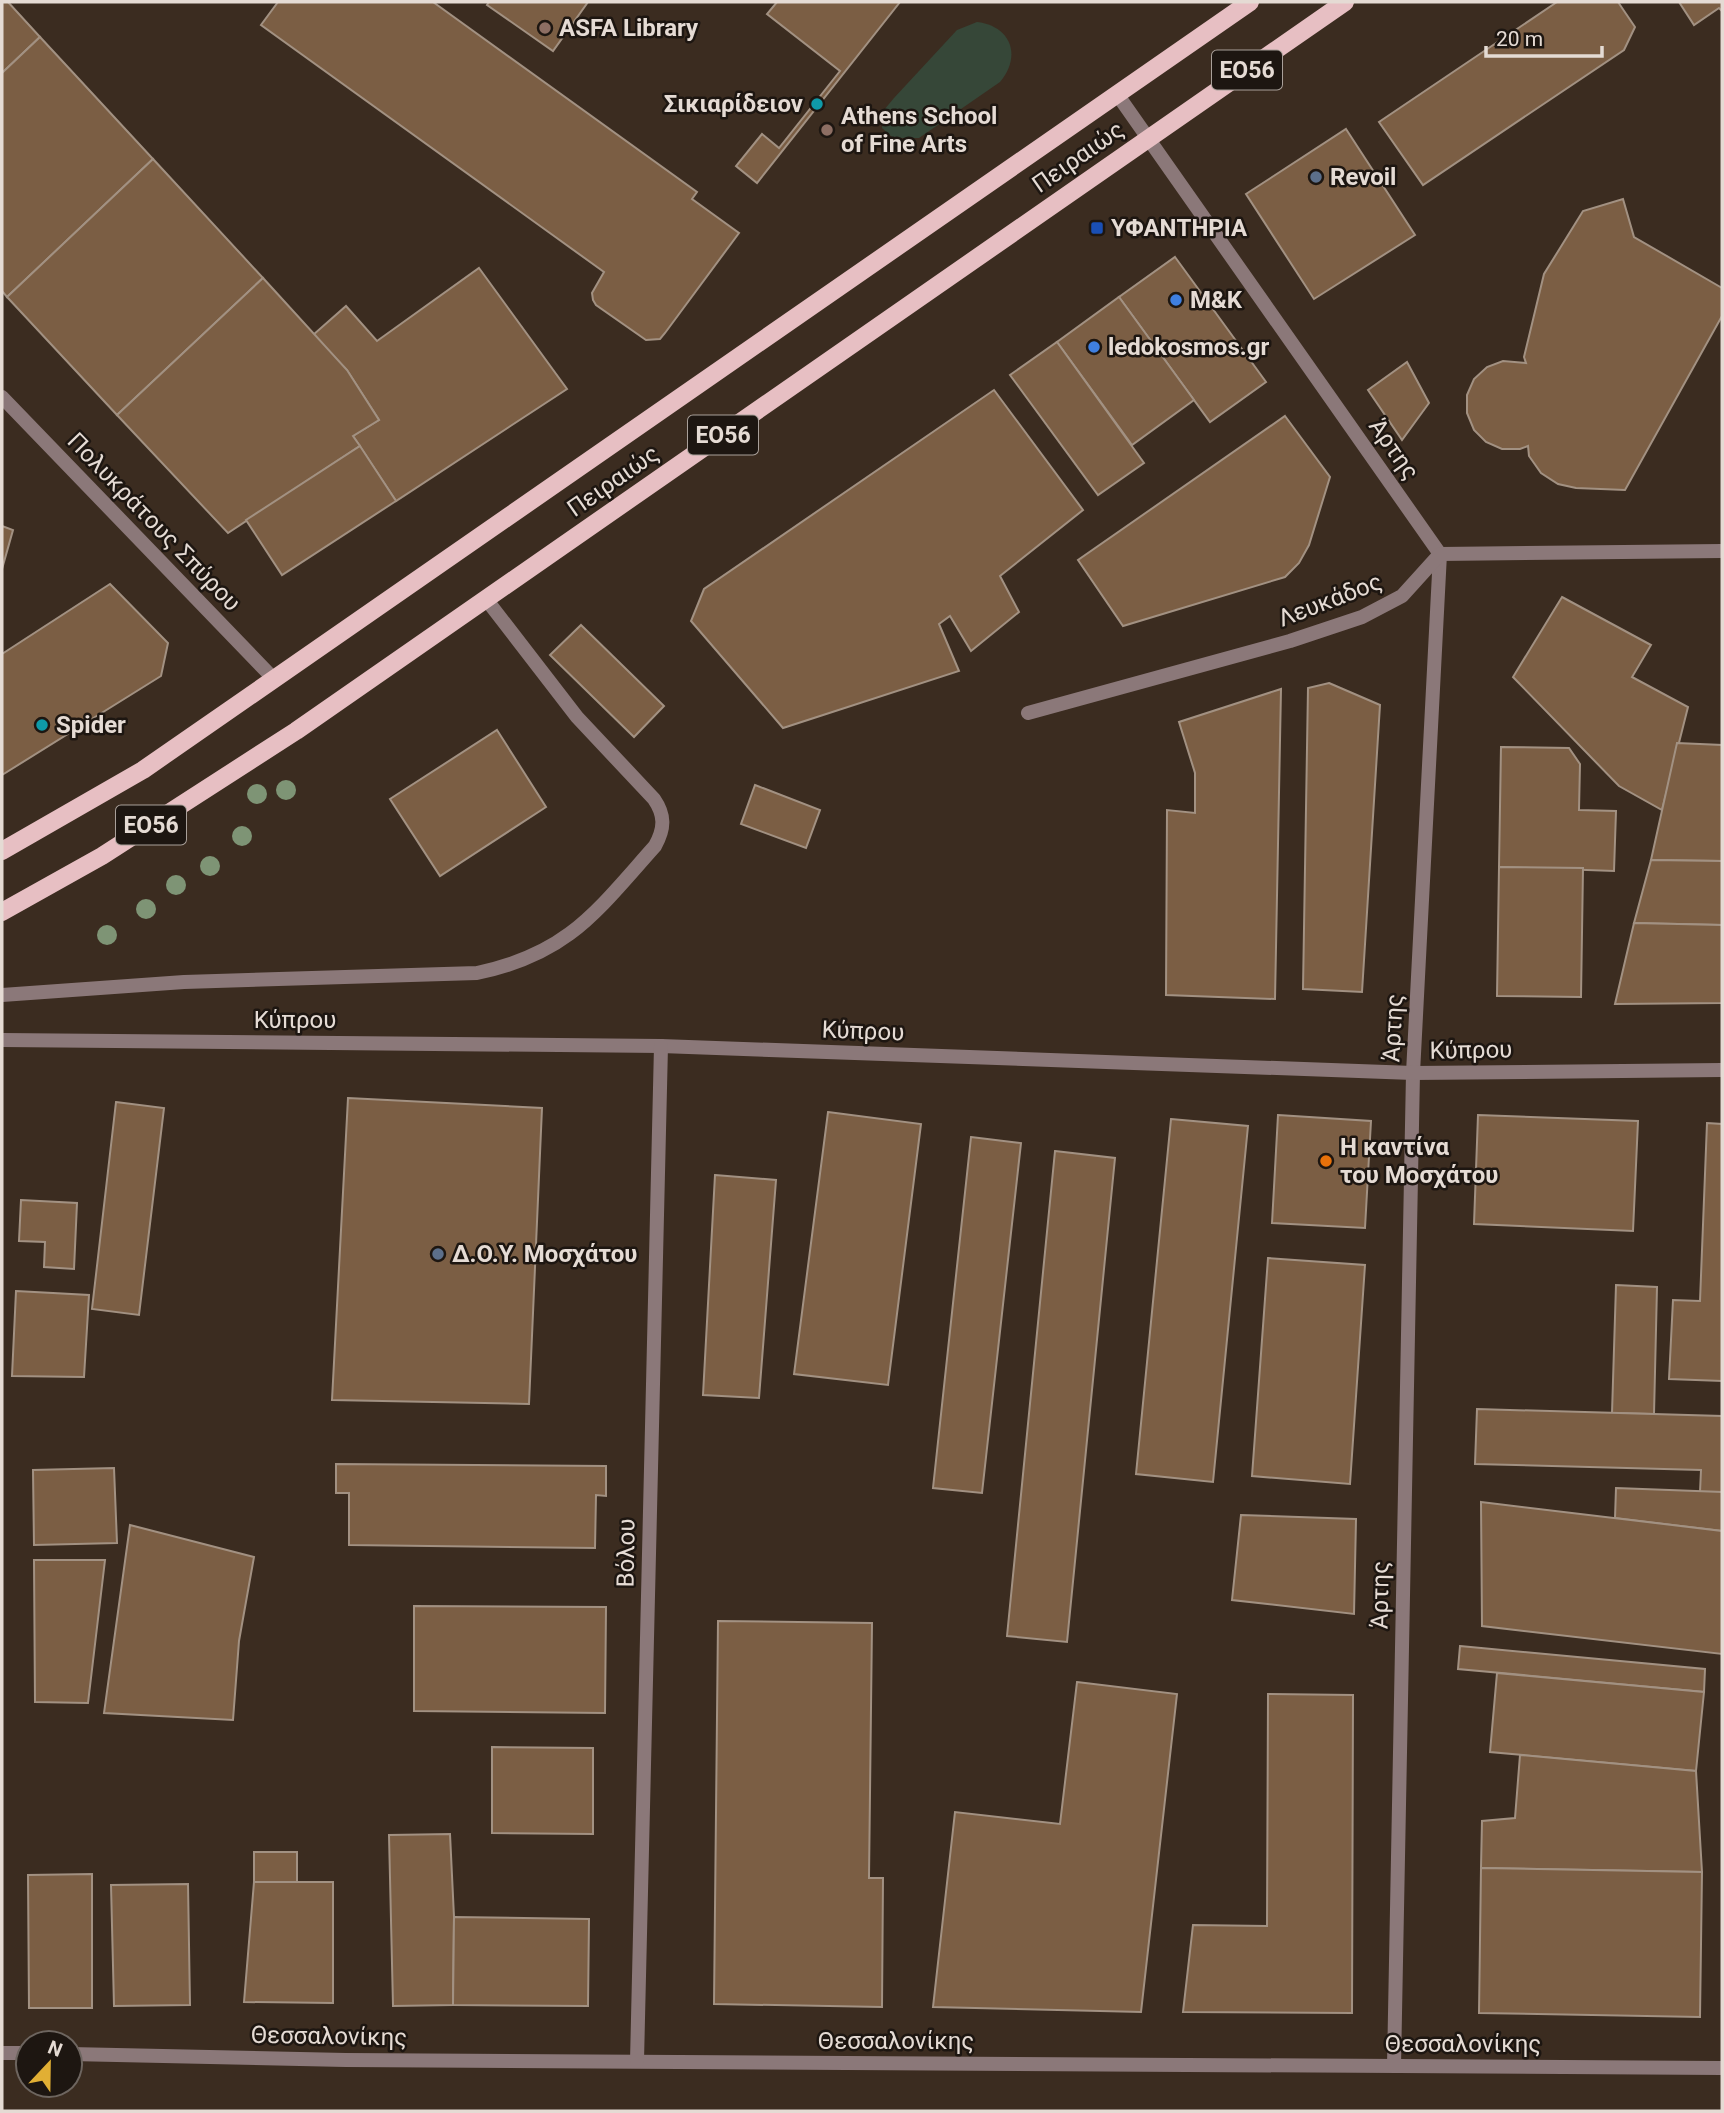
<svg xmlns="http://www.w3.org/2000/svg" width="1724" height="2113" viewBox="0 0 1724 2113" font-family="Roboto,sans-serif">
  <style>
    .green { fill: #364738 }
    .building { fill: #7b5e44; stroke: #a29182; stroke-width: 2 }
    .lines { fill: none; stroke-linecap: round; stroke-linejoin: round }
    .lane { stroke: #8b7879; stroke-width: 14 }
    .street { stroke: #8b7879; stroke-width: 14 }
    .primary { stroke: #e7bfc3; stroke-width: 18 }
    .tree { fill: #7e9475 }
    .education-dot { fill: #8d6e63; stroke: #1d1611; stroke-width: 2.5 }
    .culture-dot { fill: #0f9aa8; stroke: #1d1611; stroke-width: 2.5 }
    .service-dot { fill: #5c6f8a; stroke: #1d1611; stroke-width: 2.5 }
    .transit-dot { fill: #1a4fb4; stroke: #1d1611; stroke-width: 2.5 }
    .shop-dot { fill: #3f7fe0; stroke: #1d1611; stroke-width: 2.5 }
    .food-dot { fill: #e8710a; stroke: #1d1611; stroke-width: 2.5 }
    .labels { text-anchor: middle; stroke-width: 5; stroke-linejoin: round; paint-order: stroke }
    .shield { fill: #1d1611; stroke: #a9a09a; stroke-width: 2 }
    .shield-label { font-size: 23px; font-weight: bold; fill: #e5dbd4 }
    .poi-label { font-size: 24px; font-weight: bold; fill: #e5dbd4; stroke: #1d1611; text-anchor: start }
    .street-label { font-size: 24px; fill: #e5dbd4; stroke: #1d1611 }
  </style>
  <rect width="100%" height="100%" fill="#3b2c20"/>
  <path class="green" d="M977 22C1011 26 1022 56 1000 82L919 138H893L882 128 884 110 894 98 957 30Z"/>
  <g class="building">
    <path d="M2 2H8L40 37 2 73Z"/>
    <path d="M278 2H433L697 192 692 199 739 233 665 333 660 339 646 340 596 305 593 300 592 293 604 272 261 25Z"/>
    <path d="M489 2H588L553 51 487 5Z"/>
    <path d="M777 2H900L757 183 736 166 762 134 779 148 840 71 767 14Z"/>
    <path d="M1557 2H1618L1635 27 1624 50 1423 185 1379 122Z"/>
    <path d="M1679 2H1722V11L1719 8 1694 25Z"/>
    <path d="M40 37 153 159 7 297 2 291V73Z"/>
    <path d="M1346 129 1415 235 1314 299 1246 194Z"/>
    <path d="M153 159 263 278 117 415 7 297Z"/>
    <path d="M1623 199 1634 237 1722 288V316L1625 490 1576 488 1558 484 1541 473 1529 456 1528 446 1520 449H1502L1486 442 1474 430 1467 413V395L1474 379 1487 367 1503 361 1526 363 1524 357 1544 274 1583 211Z"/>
    <path d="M1175 257 1266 382 1210 422 1119 297Z"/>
    <path d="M479 268 567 389 396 501 353 436 379 420 347 370 313 335 346 306 377 341Z"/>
    <path d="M263 278 347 370 379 420 353 436 360 446 228 533 117 415Z"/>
    <path d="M1119 297 1194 400 1132 445 1057 342Z"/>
    <path d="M1057 342 1144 463 1098 495 1010 375Z"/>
    <path d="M1407 362 1429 403 1402 440 1368 390Z"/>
    <path d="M994 390 1083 510 1000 576 1019 612 971 651 950 616 939 624 959 671 783 728 691 621 704 589Z"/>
    <path d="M1285 416 1330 477 1309 545 1299 563 1285 577 1123 626 1078 560Z"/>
    <path d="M360 446 396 501 282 575 246 520Z"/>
    <path d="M2 526 13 530 2 569Z"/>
    <path d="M110 584 168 643 161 676 2 775V654Z"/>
    <path d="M1562 597 1651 645 1632 677 1688 707 1662 810 1619 786 1513 677Z"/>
    <path d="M581 625 664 706 634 737 550 655Z"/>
    <path d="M1329 683 1380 705 1362 992 1303 989 1308 688Z"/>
    <path d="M1281 689 1275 999 1166 995 1167 810 1195 813V773L1179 722Z"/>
    <path d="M497 730 546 807 440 876 390 799Z"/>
    <path d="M1677 743 1722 745V861L1651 860Z"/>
    <path d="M1501 747 1569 748 1580 764 1579 810 1616 811 1614 871 1499 867Z"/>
    <path d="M755 785 820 810 806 848 741 824Z"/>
    <path d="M1651 860 1722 861V925L1634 923Z"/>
    <path d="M1499 867 1583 868 1581 997 1497 996Z"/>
    <path d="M1634 923 1722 925V1003L1615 1004Z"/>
    <path d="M348 1098 542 1108 529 1404 332 1400Z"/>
    <path d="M116 1102 164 1108 139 1315 92 1309Z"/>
    <path d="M828 1112 921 1124 888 1385 794 1374Z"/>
    <path d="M1278 1115 1371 1121 1365 1228 1272 1223Z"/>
    <path d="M1478 1115 1638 1121 1633 1231 1474 1224Z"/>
    <path d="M1171 1119 1248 1126 1213 1482 1136 1474Z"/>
    <path d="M1707 1123 1722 1124V1381L1669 1379 1673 1300 1700 1301Z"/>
    <path d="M971 1137 1021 1143 982 1493 933 1488Z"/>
    <path d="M1055 1151 1115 1158 1067 1642 1007 1636Z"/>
    <path d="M715 1175 776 1180 759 1398 703 1395Z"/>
    <path d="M21 1200 77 1203 74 1269 44 1267 45 1242 19 1241Z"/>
    <path d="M1268 1258 1365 1265 1350 1484 1252 1476Z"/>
    <path d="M1616 1285 1657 1287 1654 1414 1612 1413Z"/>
    <path d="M16 1291 89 1295 84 1377 12 1376Z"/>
    <path d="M1477 1409 1722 1416V1492H1700L1701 1470 1475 1464Z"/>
    <path d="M336 1464 606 1466V1496L596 1495 595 1548 349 1545V1493H336Z"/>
    <path d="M114 1468 117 1543 34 1545 33 1470Z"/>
    <path d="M1616 1488 1722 1492V1531L1615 1518Z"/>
    <path d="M1481 1502 1722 1531V1654L1482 1626Z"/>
    <path d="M1241 1515 1356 1519 1354 1614 1232 1600Z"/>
    <path d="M130 1525 254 1557 239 1641 233 1720 104 1713Z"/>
    <path d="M34 1560H105L88 1703 35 1702Z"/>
    <path d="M414 1606 606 1607 605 1713 414 1711Z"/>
    <path d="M718 1621 872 1623 869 1878H883L882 2007 714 2004Z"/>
    <path d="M1460 1646 1705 1669 1704 1692 1458 1669Z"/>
    <path d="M1497 1673 1704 1692 1696 1771 1490 1752Z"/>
    <path d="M1077 1682 1177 1694 1141 2012 933 2007 955 1812 1060 1824Z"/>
    <path d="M1268 1694 1353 1695 1352 2013 1183 2012 1193 1925 1267 1926Z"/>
    <path d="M492 1747 593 1748V1834L492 1833Z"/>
    <path d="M1520 1755 1696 1771 1702 1872 1481 1868 1482 1821 1515 1818Z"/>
    <path d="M450 1834 454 1917 453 2005 393 2006 389 1835Z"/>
    <rect x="254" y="1852" width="43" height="30"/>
    <path d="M1481 1868 1702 1872 1700 2017 1479 2013Z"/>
    <path d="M92 1874V2008H29L28 1875Z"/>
    <path d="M254 1882H333V2003L244 2002Z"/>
    <path d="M188 1884 190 2005 114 2006 111 1885Z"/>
    <path d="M454 1917 589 1919 588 2006 453 2005Z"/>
  </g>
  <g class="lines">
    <path class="lane" d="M2 995 184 982 477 973C568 954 596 912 655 846 665 828 665 815 654 799L577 717 486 599"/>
    <g class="street">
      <path d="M1117 94 1440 554 1413 1073 1394 2066"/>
      <path d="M2 397 273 678"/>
      <path d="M1028 713 1290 641 1362 617 1402 596 1440 554 1722 551"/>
      <path d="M2 1040 661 1046 1413 1073 1722 1070"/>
      <path d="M2 2053H28"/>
      <path d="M70 2054 346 2060 1722 2068"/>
      <path d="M637 2061 661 1046"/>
    </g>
    <g class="primary">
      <path d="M2 851 143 770 1250 2"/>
      <path d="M2 912 102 856 296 731 1345 2"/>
    </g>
  </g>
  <g class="tree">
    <circle cx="286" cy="790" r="10"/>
    <circle cx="257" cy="794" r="10"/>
    <circle cx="242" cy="836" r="10"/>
    <circle cx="210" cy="866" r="10"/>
    <circle cx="176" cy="885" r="10"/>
    <circle cx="146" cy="909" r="10"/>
    <circle cx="107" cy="935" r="10"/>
  </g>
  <g class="education-dot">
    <circle cx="545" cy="28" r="7"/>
    <circle cx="827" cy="130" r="7"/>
  </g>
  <g class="culture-dot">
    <circle cx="817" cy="104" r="7"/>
    <circle cx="42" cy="725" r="7"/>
  </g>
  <g class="service-dot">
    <circle cx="1316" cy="177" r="7"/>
    <circle cx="438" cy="1254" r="7"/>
  </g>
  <rect class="transit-dot" x="1090" y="221" width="14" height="14" rx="3.5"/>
  <g class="shop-dot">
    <circle cx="1176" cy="300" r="7"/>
    <circle cx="1094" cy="347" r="7"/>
  </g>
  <circle class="food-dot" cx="1326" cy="1161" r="7"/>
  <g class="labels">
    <g class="shield">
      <rect x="1212" y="50.5" width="70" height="39" rx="5"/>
      <rect x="688" y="415.5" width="70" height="39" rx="5"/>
      <rect x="116" y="805.5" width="70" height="39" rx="5"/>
    </g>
    <g class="shield-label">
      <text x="1247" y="78">ΕΟ56</text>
      <text x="723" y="443">ΕΟ56</text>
      <text x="151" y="833">ΕΟ56</text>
    </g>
    <g class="poi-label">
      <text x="559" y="36">ASFA Library</text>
      <text x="803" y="112" text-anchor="end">Σικιαρίδειον</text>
      <text x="841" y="124">Athens School<tspan x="841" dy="28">of Fine Arts</tspan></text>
      <text x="1330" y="185">Revoil</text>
      <text x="1111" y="236">ΥΦΑΝΤΗΡΙΑ</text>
      <text x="1190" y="308">M&amp;K</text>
      <text x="1108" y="355">ledokosmos.gr</text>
      <text x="56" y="733">Spider</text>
      <text x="1340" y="1155">Η καντίνα<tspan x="1340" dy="28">του Μοσχάτου</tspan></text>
      <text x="452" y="1262">Δ.Ο.Υ. Μοσχάτου</text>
    </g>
    <g class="street-label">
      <text transform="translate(1078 157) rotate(-35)" y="8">Πειραιώς</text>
      <text transform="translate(1394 449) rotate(55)" y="8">Άρτης</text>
      <text transform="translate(613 481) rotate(-35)" y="8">Πειραιώς</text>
      <text transform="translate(154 522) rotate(46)" y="8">Πολυκράτους Σπύρου</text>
      <text transform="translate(1330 600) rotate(-21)" y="8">Λευκάδος</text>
      <text x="295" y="1028">Κύπρου</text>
      <text transform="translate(1393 1028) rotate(-87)" y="8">Άρτης</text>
      <text transform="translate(863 1031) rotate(2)" y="8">Κύπρου</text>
      <text transform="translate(1471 1050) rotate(-1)" y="8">Κύπρου</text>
      <text transform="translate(626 1553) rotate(-89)" y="8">Βόλου</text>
      <text transform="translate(1380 1595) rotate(-89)" y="8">Άρτης</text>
      <text transform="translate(329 2036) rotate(1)" y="8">Θεσσαλονίκης</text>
      <text x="896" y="2049">Θεσσαλονίκης</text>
      <text x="1463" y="2052">Θεσσαλονίκης</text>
    </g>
  </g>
  <rect width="1724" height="2113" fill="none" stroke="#e5dbd4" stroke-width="7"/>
  <g transform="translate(49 2064) rotate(22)"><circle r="33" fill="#1d1611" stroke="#6d655f" stroke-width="2"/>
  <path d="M0-5L12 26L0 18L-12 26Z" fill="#e1af34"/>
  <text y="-10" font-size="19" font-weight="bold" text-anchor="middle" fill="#e5dbd4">N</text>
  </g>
  <path d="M1486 46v10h116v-10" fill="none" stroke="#e5dbd4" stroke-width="3.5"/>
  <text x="1496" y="46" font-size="21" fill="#e5dbd4" stroke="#1d1611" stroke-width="5" paint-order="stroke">20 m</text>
</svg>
